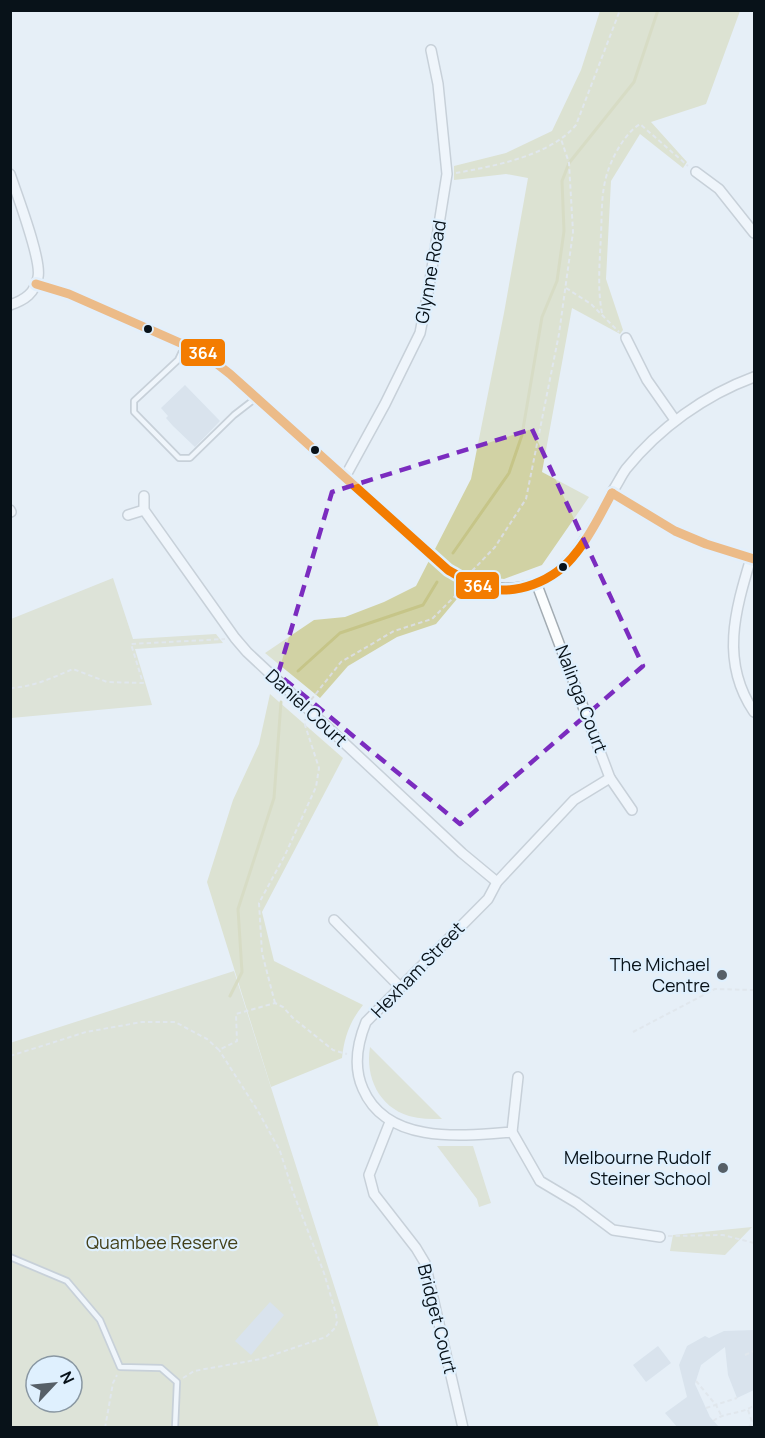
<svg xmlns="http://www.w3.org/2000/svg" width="765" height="1438" viewBox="0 0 765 1438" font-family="Manrope,sans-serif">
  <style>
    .green { fill: #d2d4b1; fill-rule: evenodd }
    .forest { fill: #d1d2a4 }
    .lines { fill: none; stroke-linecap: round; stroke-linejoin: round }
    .stream { stroke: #c6c588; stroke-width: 3 }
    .building { fill: #c9d6e0 }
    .lane-casing { stroke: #a3acb3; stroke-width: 8 }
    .street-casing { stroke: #a3acb3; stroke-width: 12 }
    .path { stroke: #dadddf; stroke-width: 2; stroke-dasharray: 4.5 3; stroke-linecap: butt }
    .lane { stroke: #fbfdfe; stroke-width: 4.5 }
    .street { stroke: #fbfdfe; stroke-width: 9 }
    .bus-1-casing { stroke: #dff0fe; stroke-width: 14 }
    .bus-1 { stroke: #f37c01; stroke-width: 9 }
    .marked { fill: none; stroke: #7b2cbf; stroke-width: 4.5; stroke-dasharray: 12 8; stroke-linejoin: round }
    .bus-dot { fill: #081219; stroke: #dff0fe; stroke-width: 2 }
    .poi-dot { fill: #565f67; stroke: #dff0fe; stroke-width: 2 }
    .labels { text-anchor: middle; stroke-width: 4.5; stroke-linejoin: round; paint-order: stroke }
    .street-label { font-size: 18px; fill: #081219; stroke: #dff0fe }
    .poi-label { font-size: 18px; fill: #081219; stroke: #dff0fe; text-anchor: end }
    .park-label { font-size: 18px; fill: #434019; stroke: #dff0fe }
    .line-badge { stroke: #dff0fe; stroke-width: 2 }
    .badge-label { font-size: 16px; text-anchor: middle; font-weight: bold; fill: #fff }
  </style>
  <rect width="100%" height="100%" fill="#e6eff7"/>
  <g class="green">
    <path d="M113 578 133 639 216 634 223 643 135 649 152 705 11 718V619Z"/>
    <path d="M234 971 379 1427H11L10 1043ZM36 1366H72V1402H36Z"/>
    <path d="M370 1047 442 1119C431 1119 420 1119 409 1116 379 1107 365 1077 370 1047Z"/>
    <path d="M437 1146H473L491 1203 479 1207 477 1199Z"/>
    <path d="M752 1227 725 1255 670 1251 673 1235Z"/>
  </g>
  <g class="forest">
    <path d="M600 11H740L706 104 651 122 687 162 683 168 640 134 611 181 606 279 623 330 620 334 572 308 542 472 589 497 542 565 504 579 477 575 436 624 397 637 348 666 320 698 265 653 314 620 345 617 384 602 416 586 471 479 504 313 528 178 506 174 454 180V166L506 153 552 131 581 70Z"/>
    <path d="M270 694 343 758 262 912 274 961 363 1005C350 1021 344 1038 342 1058L271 1087 207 882 233 800 259 744Z"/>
  </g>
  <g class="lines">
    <g class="stream">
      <path d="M453 553 509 473 522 435 542 317 557 281 564 231 562 181 569 163 634 82 658 10"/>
      <path d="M298 671 340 633 423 605 437 582"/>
      <path d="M230 996 242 972 238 909 274 798 281 702"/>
    </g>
  </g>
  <g class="building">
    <path d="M185 385 220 421 195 447 173 426 166 418 168 416 161 408Z"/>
    <path d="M270 1302 284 1315 251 1355 235 1341Z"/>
    <path d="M754 1330V1390L737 1398 728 1375 725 1347 701 1365 695 1384 710 1417 720 1428H678L665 1413 687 1397 679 1365 687 1346 705 1336 709 1338 724 1331Z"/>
    <path d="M658 1346 671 1363 646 1382 633 1365Z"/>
  </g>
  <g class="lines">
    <g class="lane-casing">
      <g id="lane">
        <path d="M185 345 178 360 134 401V412L179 458H190L234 415 256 398"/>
        <path d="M10 1257 67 1281 100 1320 120 1367 161 1368 177 1382 175 1428"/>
      </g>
    </g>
    <g class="street-casing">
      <g id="street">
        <path d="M696 172 719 189 754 233"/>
        <path d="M10 174C17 195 42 260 38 277 35 293 25 300 10 305"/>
        <path d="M36 284 69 294 203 353 230 374 448 570C472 584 494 592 522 587 569 579 591 531 612 492 617 485 621 476 626 469 659 428 705 395 754 377"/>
        <path d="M626 338 647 380 675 420"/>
        <path d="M345 477 385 404 420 333 428 293 447 174 438 84 431 50"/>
        <path d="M612 493 675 531 706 544 754 559"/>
        <path d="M144 496V510L235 638 247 652 462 853 497 882"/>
        <path d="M10 510 11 512"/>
        <path d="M128 515 144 510"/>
        <path d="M751 558C735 611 720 662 754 712"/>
        <path d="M537 585 610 778 632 810"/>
        <path d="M334 920 400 987"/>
        <path d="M518 1077 512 1132 540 1181 577 1203 613 1230 660 1237"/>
        <path d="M390 1122 369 1175 374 1194 416 1248 425 1263 463 1428"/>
        <path d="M512 1132C463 1136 387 1145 363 1089 353 1067 357 1044 366 1022L488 899 497 882 574 800 610 778"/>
      </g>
    </g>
    <g class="path">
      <path d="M456 173C494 166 550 156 576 125L620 10"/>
      <path d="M566 288 591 304 619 332"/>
      <path d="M602 313C597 287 600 260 601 234 602 214 601 193 607 174 612 157 625 133 640 124L688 166"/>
      <path d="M472 571 495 547 526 499 559 334 573 232 569 163 561 139"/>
      <path d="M10 688C33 687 52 678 73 669L107 682 143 683 131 644 225 639"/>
      <path d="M311 700 341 662 394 631 432 619 462 589"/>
      <path d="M275 1003 262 953 259 903 285 855 316 787 319 768 305 725V719"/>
      <path d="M633 1032 715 989 754 990"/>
      <path d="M10 1056 86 1032 142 1022H175L207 1039 219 1050 237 1041 236 1014 275 1003 283 1007 293 1018 333 1050 347 1054"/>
      <path d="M668 1236 723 1235 754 1243"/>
      <path d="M745 1355 754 1351"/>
      <path d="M183 1378 194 1371 261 1359 326 1337 335 1328 337 1322 336 1314 324 1273 293 1192 280 1151 258 1111 219 1050"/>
      <path d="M696 1381 716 1405 721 1415"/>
      <path d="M706 1408 737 1398"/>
      <path d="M748 1410 752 1422"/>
      <path d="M713 1421C726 1411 742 1415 754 1405"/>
      <path d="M105 1428 113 1383 117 1375"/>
      <path d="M748 1428 754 1421"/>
    </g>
    <use href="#lane" class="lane"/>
    <use href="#street" class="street"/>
    <g class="bus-1-casing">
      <g id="bus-1">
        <path d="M36 284 69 294 203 353 230 374 448 570C459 576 469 583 481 587 516 597 555 581 576 553 591 535 601 513 612 493"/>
        <path d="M612 493 675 531 706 544 754 559"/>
      </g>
    </g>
    <use href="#bus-1" class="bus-1"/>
  </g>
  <path d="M0 0H765V1438H0ZM532 429 643 666 460 824 278 674 332 492Z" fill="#e6eff7" fill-opacity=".55" fill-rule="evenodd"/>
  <path class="marked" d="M532 429 643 666 460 824 278 674 332 492Z"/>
  <g class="bus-dot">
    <circle cx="148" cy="329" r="5"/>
    <circle cx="315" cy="450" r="5"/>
    <circle cx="563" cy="567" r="5"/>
  </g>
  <g class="poi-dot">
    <circle cx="722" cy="975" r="6"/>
    <circle cx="723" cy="1168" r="6"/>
  </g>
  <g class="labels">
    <g class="street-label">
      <text transform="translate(431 272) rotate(-80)" y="6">Glynne Road</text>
      <text transform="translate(581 699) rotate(69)" y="6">Nalinga Court</text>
      <text transform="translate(306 708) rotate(43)" y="6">Daniel Court</text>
      <text transform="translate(418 970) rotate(-46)" y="6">Hexham Street</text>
      <text transform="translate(437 1319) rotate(76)" y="6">Bridget Court</text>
    </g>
    <g class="poi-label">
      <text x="710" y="971">The Michael<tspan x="710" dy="21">Centre</tspan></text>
      <text x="711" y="1164">Melbourne Rudolf<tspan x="711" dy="21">Steiner School</tspan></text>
    </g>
    <g class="park-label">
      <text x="162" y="1249">Quambee Reserve</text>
    </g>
  </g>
  <g class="line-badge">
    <rect x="180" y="338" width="46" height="29" rx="6" fill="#f37c01"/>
    <rect x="455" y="571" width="45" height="29" rx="6" fill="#f37c01"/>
  </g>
  <g class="badge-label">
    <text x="203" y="359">364</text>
    <text x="478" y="592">364</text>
  </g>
  <rect width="765" height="1438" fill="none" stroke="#081219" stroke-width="24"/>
  <g transform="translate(54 1384) rotate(64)"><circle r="28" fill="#dff0fe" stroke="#8997a2" stroke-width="1.5"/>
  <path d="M0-4.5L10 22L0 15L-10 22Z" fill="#565f67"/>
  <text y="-9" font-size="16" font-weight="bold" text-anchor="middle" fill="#081219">N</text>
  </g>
</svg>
